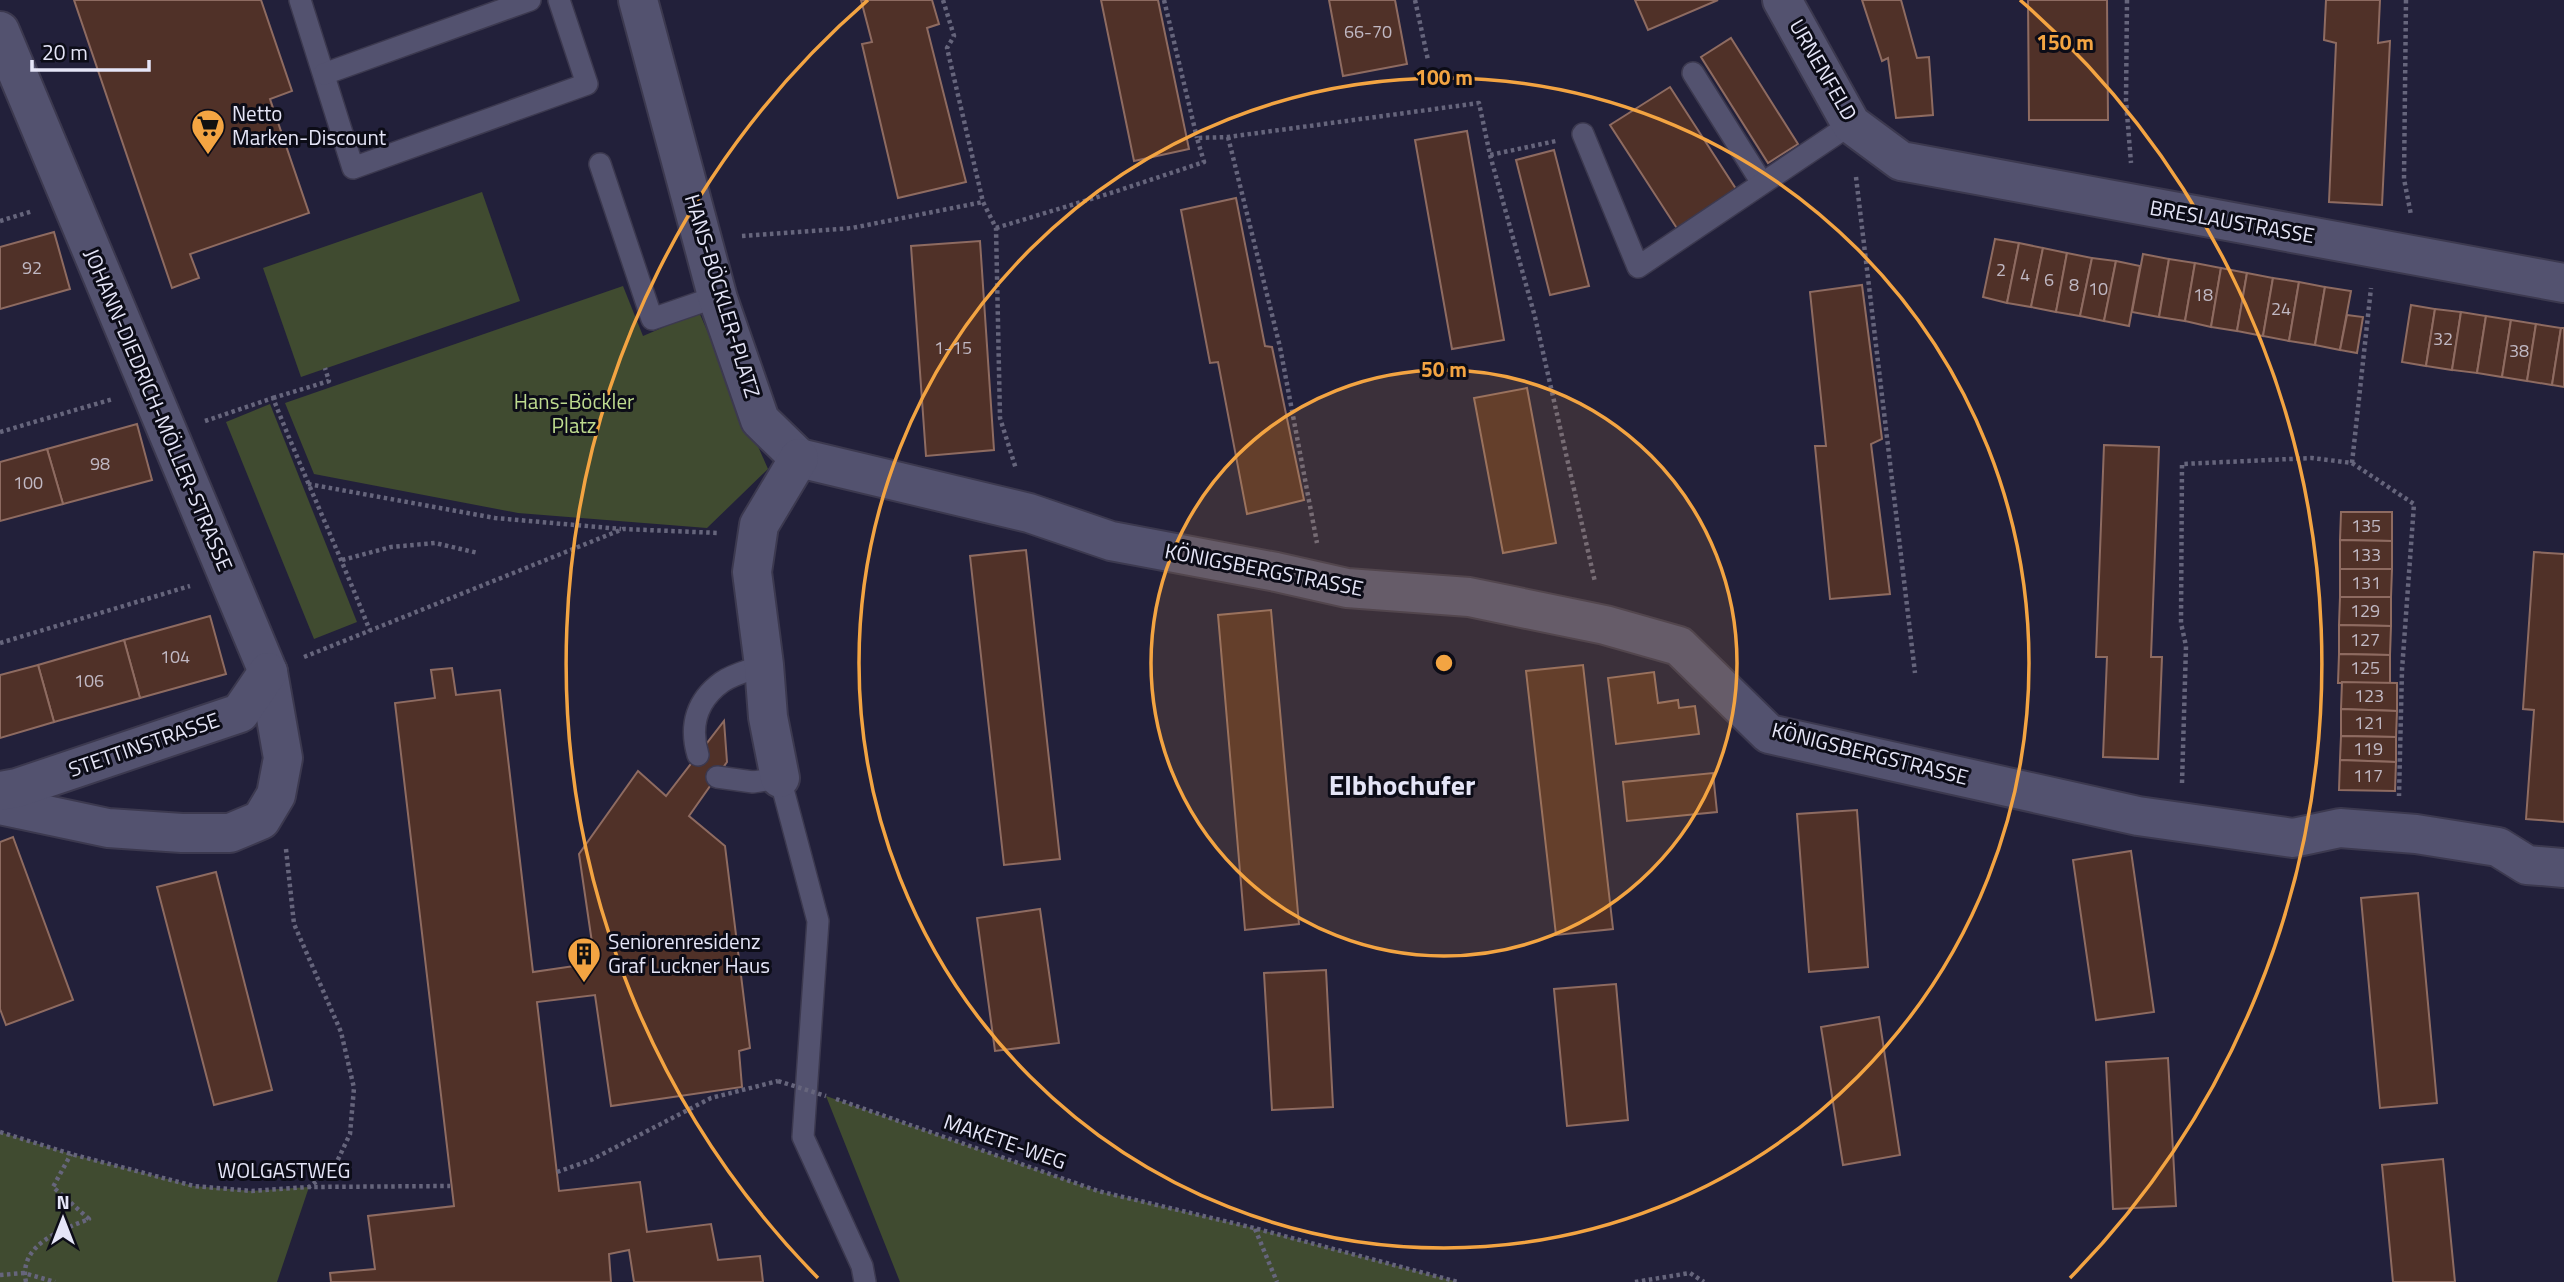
<svg xmlns="http://www.w3.org/2000/svg" width="2564" height="1282" viewBox="0 0 2564 1282" font-family="'Titillium Web',sans-serif">
  <style>
    .green { fill: #404b30 }
    .building { fill: #503128; stroke: #8e6b61; stroke-width: 2 }
    .lines { fill: none; stroke-linecap: round; stroke-linejoin: round }
    .service-casing { stroke: #3c394f; stroke-width: 24 }
    .minor-casing { stroke: #3c394f; stroke-width: 42 }
    .path { stroke: #66657c; stroke-width: 4.5; stroke-dasharray: 3.5 3.5; stroke-linecap: butt }
    .service { stroke: #53526f; stroke-width: 21 }
    .minor { stroke: #53526f; stroke-width: 38 }
    .path-bridge { stroke: #66657c; stroke-width: 4.5; stroke-dasharray: 3.5 3.5; stroke-linecap: butt }
    .ring { fill: none; stroke: #f3a442; stroke-width: 3.5 }
    .labels { text-anchor: middle; stroke-width: 6; stroke-linejoin: round; paint-order: stroke }
    .number-label { font-size: 18px; fill: #c0b8c3 }
    .street-label { font-size: 21px; fill: #e5e5f7; stroke: #0c0c17 }
    .poi-label { font-size: 21px; fill: #e5e5f7; stroke: #0c0c17; text-anchor: start }
    .park-label { font-size: 21px; fill: #bedb8f; stroke: #0c0c17 }
    .district-label { font-size: 28px; font-weight: bold; fill: #e5e5f7; stroke: #0c0c17 }
    .centre { fill: #f3a442; stroke: #0c0c17; stroke-width: 3.5 }
    .ring-label { font-size: 21px; text-anchor: middle; font-weight: bold; fill: #f3a442; stroke: #0c0c17; stroke-width: 6; stroke-linejoin: round; paint-order: stroke }
  </style>
  <rect width="100%" height="100%" fill="#22203a"/>
  <g class="green">
    <path d="M482 192 520 301 301 377 263 268Z"/>
    <path d="M623 286 643 336 699 312 768 469 707 528 518 513 314 474 285 403Z"/>
    <path d="M270 404 357 622 314 639 226 422Z"/>
    <path d="M826 1096 1098 1191 1254 1228 1458 1282H900Z"/>
    <path d="M0 1132 71 1154 194 1186 252 1191 309 1187 277 1282H0Z"/>
  </g>
  <g class="building">
    <path d="M74 0H261L292 91 270 99 309 213 190 254 199 278 172 288Z"/>
    <path d="M861 0H932L939 24 927 28 966 182 898 198 862 44 872 42Z"/>
    <path d="M1101 0H1158L1189 149 1134 161Z"/>
    <path d="M1329 0H1395L1407 64 1343 76Z"/>
    <path d="M1635 0H1718L1648 30Z"/>
    <path d="M1862 0H1901L1917 58 1929 57 1933 115 1896 118 1888 58 1882 61Z"/>
    <path d="M2028 0H2107L2108 120H2029Z"/>
    <path d="M2326 0H2380L2378 43 2390 41 2382 205 2329 202 2336 43 2324 40Z"/>
    <path d="M1731 38 1798 144 1768 163 1701 57Z"/>
    <path d="M1670 87 1738 192 1678 230 1610 125Z"/>
    <path d="M1467 131 1504 340 1452 349 1415 140Z"/>
    <path d="M1554 150 1589 286 1550 295 1516 160Z"/>
    <path d="M1236 198 1265 346 1272 347 1304 500 1247 514 1218 362 1210 363 1181 210Z"/>
    <path d="M54 232 70 289 0 309V247Z"/>
    <path d="M1995 239 2019 243 2007 303 1983 297Z"/>
    <path d="M980 241 994 450 926 456 911 246Z"/>
    <path d="M2019 243 2043 248 2031 307 2007 303Z"/>
    <path d="M2043 248 2067 253 2056 312 2031 307Z"/>
    <path d="M2067 253 2092 258 2080 316 2056 312Z"/>
    <path d="M2143 254 2169 259 2159 317 2132 312Z"/>
    <path d="M2092 258 2116 261 2104 321 2080 316Z"/>
    <path d="M2169 259 2195 263 2185 321 2159 317Z"/>
    <path d="M2116 261 2140 266 2129 326 2104 321Z"/>
    <path d="M2195 263 2221 268 2211 327 2185 321Z"/>
    <path d="M2221 268 2247 273 2237 331 2211 327Z"/>
    <path d="M2247 273 2273 278 2263 336 2237 331Z"/>
    <path d="M2273 278 2299 282 2289 341 2263 336Z"/>
    <path d="M2299 282 2325 287 2315 345 2289 341Z"/>
    <path d="M1862 285 1882 439 1871 444 1890 594 1830 599 1815 446H1826L1810 292Z"/>
    <path d="M2325 287 2351 291 2340 350 2315 345Z"/>
    <path d="M2411 305 2435 309 2426 366 2402 362Z"/>
    <path d="M2435 309 2461 312 2452 370 2426 366Z"/>
    <path d="M2461 312 2486 316 2477 373 2452 370Z"/>
    <path d="M2347 315 2363 317 2357 353 2340 350Z"/>
    <path d="M2486 316 2511 320 2502 377 2477 373Z"/>
    <path d="M2511 320 2536 324 2527 381 2502 377Z"/>
    <path d="M2536 324 2561 328 2552 385 2527 381Z"/>
    <path d="M2561 328H2564V387L2552 385Z"/>
    <path d="M1527 388 1556 543 1503 553 1474 398Z"/>
    <path d="M137 424 152 480 63 504 47 449Z"/>
    <path d="M2104 445 2159 447 2151 657H2162L2158 759 2103 757 2107 657H2096Z"/>
    <path d="M47 449 63 504 0 521V462Z"/>
    <path d="M2341 512H2392V541L2340 540Z"/>
    <path d="M2340 540 2392 541V569H2340Z"/>
    <path d="M1026 550 1060 859 1004 865 970 556Z"/>
    <path d="M2534 552 2564 554V822L2526 819 2534 710 2523 709Z"/>
    <path d="M2340 569H2392L2391 597H2340Z"/>
    <path d="M2340 597H2391V626L2339 625Z"/>
    <path d="M1271 610 1299 924 1245 930 1218 615Z"/>
    <path d="M210 616 226 674 140 698 124 640Z"/>
    <path d="M2339 625 2391 626 2390 655 2339 654Z"/>
    <path d="M124 640 140 698 54 722 38 665Z"/>
    <path d="M2339 654 2390 655V683H2338Z"/>
    <path d="M38 665 54 722 0 738V675Z"/>
    <path d="M1583 665 1613 929 1556 935 1526 671Z"/>
    <path d="M452 668 456 695 500 690 533 972 595 963 579 854 638 771 666 796 724 721 727 762 689 816 725 846 750 1048 739 1051 742 1087 611 1106 595 995 537 1002 559 1191 640 1182 647 1232 711 1224 718 1260 760 1256 763 1282H634L629 1250 609 1254 611 1282H331L330 1273 375 1269 368 1216 454 1206 395 703 435 698 431 670Z"/>
    <path d="M1654 672 1658 703 1678 700 1679 708 1695 706 1699 734 1616 744 1608 678Z"/>
    <path d="M2342 682 2397 683V711L2341 709Z"/>
    <path d="M2341 709 2397 711 2396 737 2341 736Z"/>
    <path d="M2341 736 2396 737V762L2340 760Z"/>
    <path d="M2340 760 2396 762 2395 791 2339 790Z"/>
    <path d="M1713 773 1717 812 1627 821 1623 782Z"/>
    <path d="M1857 810 1868 967 1809 972 1797 814Z"/>
    <path d="M13 837 73 1000 6 1025 0 1009V842Z"/>
    <path d="M2131 851 2154 1012 2096 1020 2073 860Z"/>
    <path d="M216 872 272 1090 214 1105 157 887Z"/>
    <path d="M2418 893 2437 1103 2380 1108 2361 898Z"/>
    <path d="M1040 909 1059 1043 995 1051 977 918Z"/>
    <path d="M1326 970 1333 1107 1272 1110 1264 973Z"/>
    <path d="M1616 984 1628 1120 1567 1126 1554 989Z"/>
    <path d="M1879 1017 1900 1155 1843 1165 1821 1027Z"/>
    <path d="M2168 1058 2176 1206 2113 1209 2106 1062Z"/>
    <path d="M2443 1159 2455 1282H2393L2382 1165Z"/>
  </g>
  <g class="lines">
    <g class="service-casing">
      <g id="service">
        <path d="M300 0 353 168 587 84 559 0"/>
        <path d="M1693 73 1762 183"/>
        <path d="M324 74 530 0"/>
        <path d="M1583 134 1638 267 1851 124"/>
        <path d="M600 164 652 319 704 301 718 299"/>
        <path d="M698 755C689 725 697 700 722 682 733 674 751 670 764 665"/>
        <path d="M717 777 753 782 780 778 818 921 803 1137 862 1266 865 1282"/>
      </g>
    </g>
    <g class="minor-casing">
      <g id="minor">
        <path d="M638 0 718 299 760 420 799 458"/>
        <path d="M1782 0 1851 124 1901 161 2564 283"/>
        <path d="M0 31 268 672 283 758 276 795 261 820 230 833H182L108 828 0 805"/>
        <path d="M799 458 1029 513 1111 541 1276 572 1347 588 1469 597 1605 625 1679 646 1769 734 2138 816 2293 838 2340 828 2416 834 2498 847 2527 865 2564 868"/>
        <path d="M780 778 768 717 764 665 752 572 759 525 799 458"/>
        <path d="M0 791 17 788 240 713 268 672"/>
      </g>
    </g>
    <g class="path">
      <path d="M943 0 954 36 947 48 983 202 996 228 1000 418 1016 469"/>
      <path d="M1164 0 1197 138"/>
      <path d="M1415 0 1428 60"/>
      <path d="M2127 0 2126 101 2131 163"/>
      <path d="M2406 0 2404 179 2411 215"/>
      <path d="M1228 137 1280 347 1317 543"/>
      <path d="M1490 155 1535 317 1595 582"/>
      <path d="M1856 177 1915 673"/>
      <path d="M0 221 33 211"/>
      <path d="M996 228 1114 192 1204 162 1197 138 1228 137 1479 103 1490 155 1556 141"/>
      <path d="M742 236 852 228 983 202"/>
      <path d="M273 398 329 381 325 368"/>
      <path d="M205 421 273 398C304 476 339 552 370 631"/>
      <path d="M0 432 113 399"/>
      <path d="M2352 463 2414 504 2402 670 2399 796"/>
      <path d="M308 484 495 518 621 529"/>
      <path d="M342 560 391 547 435 543 478 553"/>
      <path d="M0 643 190 586"/>
      <path d="M304 657 623 529 719 533"/>
      <path d="M2182 783 2186 646 2181 623 2182 464 2312 458 2352 463 2371 288"/>
      <path d="M286 849 294 924 341 1032 354 1088 350 1134 334 1168 309 1187"/>
      <path d="M836 1099 1098 1191 1254 1228 1458 1282"/>
      <path d="M0 1132 71 1154 194 1186 252 1191 309 1187 450 1186"/>
      <path d="M557 1172 591 1160 711 1098 778 1081"/>
      <path d="M1255 1229 1277 1282"/>
      <path d="M0 1275 24 1273 55 1282"/>
      <path d="M26 1282C18 1244 62 1230 89 1219L53 1187 71 1154"/>
      <path d="M1635 1282 1690 1273 1704 1282"/>
    </g>
    <use href="#service" class="service"/>
    <use href="#minor" class="minor"/>
    <path class="path-bridge" d="M778 1081 826 1096"/>
  </g>
  <circle cx="1444" cy="663" r="293" fill="#f3a442" fill-opacity=".12"/>
  <g class="ring">
    <circle cx="1444" cy="663" r="293"/>
    <circle cx="1444" cy="663" r="585"/>
    <path d="M818 1278A878 878 0 0 1 868 0M2020 0A878 878 0 0 1 2070 1278"/>
  </g>
  <defs>
    <g id="supermarket-pin" transform="scale(1.75)"><path d="M0 17L-7.5 6A9.5 9.5 0 1 1 7.5 6Z" fill="#f3a442" stroke="#0c0c17"/><path d="M-6-5.5h2.5l.6 2H6L4.5 2H-2.5L-4.4-4H-6ZM-1.5 3.2a1.3 1.3 0 1 0 .1 0ZM3 3.2a1.3 1.3 0 1 0 .1 0Z" fill="#111"/></g>
    <g id="building-pin" transform="scale(1.75)"><path d="M0 17L-7.5 6A9.5 9.5 0 1 1 7.5 6Z" fill="#f3a442" stroke="#0c0c17"/><path d="M-4-6H4V6H1V3H-1V6H-4ZM-2.5-4.3h1.7v1.8h-1.7ZM.8-4.3h1.7v1.8H.8ZM-2.5-1h1.7V.8h-1.7ZM.8-1h1.7V.8H.8Z" fill="#111"/></g>
  </defs>
  <g fill-rule="evenodd">
    <use href="#supermarket-pin" x="208" y="126"/>
    <use href="#building-pin" x="584" y="954"/>
  </g>
  <g class="labels">
    <g class="number-label">
      <text x="1368" y="38">66-70</text>
      <text x="32" y="274">92</text>
      <text x="2001" y="276">2</text>
      <text x="2025" y="281">4</text>
      <text x="2049" y="286">6</text>
      <text x="2074" y="291">8</text>
      <text x="2098" y="295">10</text>
      <text x="2203" y="301">18</text>
      <text x="2281" y="315">24</text>
      <text x="2443" y="345">32</text>
      <text x="953" y="354">1-15</text>
      <text x="2519" y="357">38</text>
      <text x="100" y="470">98</text>
      <text x="28" y="489">100</text>
      <text x="2366" y="532">135</text>
      <text x="2366" y="561">133</text>
      <text x="2366" y="589">131</text>
      <text x="2365" y="617">129</text>
      <text x="2365" y="646">127</text>
      <text x="175" y="663">104</text>
      <text x="2365" y="674">125</text>
      <text x="89" y="687">106</text>
      <text x="2369" y="702">123</text>
      <text x="2369" y="729">121</text>
      <text x="2368" y="755">119</text>
      <text x="2368" y="782">117</text>
    </g>
    <g class="street-label">
      <text transform="translate(1823 70) rotate(60)" y="7">URNENFELD</text>
      <text transform="translate(2232 222) rotate(10)" y="7">BRESLAUSTRASSE</text>
      <text transform="translate(722 296) rotate(73)" y="7">HANS-BÖCKLER-PLATZ</text>
      <text transform="translate(158 410) rotate(67)" y="7">JOHANN-DIEDRICH-MÖLLER-STRASSE</text>
      <text transform="translate(1264 570) rotate(11)" y="7">KÖNIGSBERGSTRASSE</text>
      <text transform="translate(144 745) rotate(-19)" y="7">STETTINSTRASSE</text>
      <text transform="translate(1870 754) rotate(14)" y="7">KÖNIGSBERGSTRASSE</text>
      <text transform="translate(1005 1142) rotate(19)" y="7">MAKETE-WEG</text>
      <text x="284" y="1178">WOLGASTWEG</text>
    </g>
    <g class="poi-label">
      <text x="232" y="121">Netto<tspan x="232" dy="24">Marken-Discount</tspan></text>
      <text x="608" y="949">Seniorenresidenz<tspan x="608" dy="24">Graf Luckner Haus</tspan></text>
    </g>
    <g class="park-label">
      <text x="574" y="409">Hans-Böckler<tspan x="574" dy="24">Platz</tspan></text>
    </g>
    <g class="district-label">
      <text x="1402" y="795">Elbhochufer</text>
    </g>
  </g>
  <circle cx="1444" cy="663" r="10" class="centre"/>
  <g class="ring-label">
    <text x="2065" y="50">150 m</text>
    <text x="1444" y="85">100 m</text>
    <text x="1444" y="377">50 m</text>
  </g>
  <g transform="translate(63 1219)" stroke="#0c0c17" stroke-width="5" paint-order="stroke">
  <path d="M0-5L12 26L0 18L-12 26Z" fill="#e5e5f7"/>
  <text y="-10" font-size="19" font-weight="bold" text-anchor="middle" fill="#e5e5f7">N</text>
  </g>
  <path d="M32 60v10h117v-10" fill="none" stroke="#e5e5f7" stroke-width="3.5"/>
  <text x="42" y="60" font-size="21" fill="#e5e5f7" stroke="#0c0c17" stroke-width="5" paint-order="stroke">20 m</text>
</svg>
